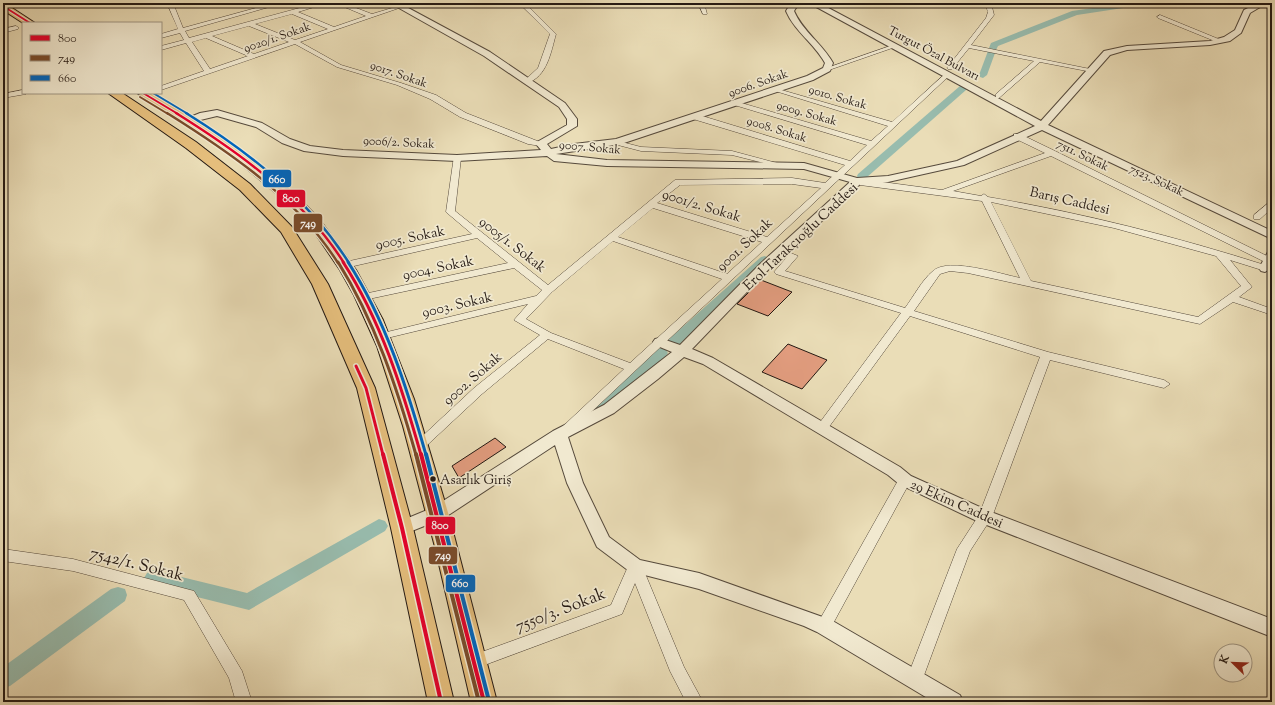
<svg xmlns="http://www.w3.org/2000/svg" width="1275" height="705" viewBox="0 0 1275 705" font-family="'Sorts Mill Goudy',serif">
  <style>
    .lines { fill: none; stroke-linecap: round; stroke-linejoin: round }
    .canal { fill: #98bcae; fill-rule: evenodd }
    .building { fill: #e19c7e; stroke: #241913 }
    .minor-casing { stroke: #564a3c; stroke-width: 1 }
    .tertiary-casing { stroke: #564a3c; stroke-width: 2 }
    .trunk-casing { stroke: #241913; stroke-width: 2 }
    .minor { fill: #f1e9d0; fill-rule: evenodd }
    .tertiary { fill: #f1e9d0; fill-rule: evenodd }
    .trunk { fill: #e5be7c; fill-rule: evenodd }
    .bus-1-far3-casing { stroke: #f1e9d0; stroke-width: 4 }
    .bus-1-far2-casing { stroke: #f1e9d0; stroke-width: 5 }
    .bus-1-far1-casing { stroke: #f1e9d0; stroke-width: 6 }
    .bus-1-casing { stroke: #f1e9d0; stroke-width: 7 }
    .bus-2-far3-casing { stroke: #f1e9d0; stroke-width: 4 }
    .bus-2-far2-casing { stroke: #f1e9d0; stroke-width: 5 }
    .bus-2-far1-casing { stroke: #f1e9d0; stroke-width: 6 }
    .bus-2-casing { stroke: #f1e9d0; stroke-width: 7 }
    .bus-3-far3-casing { stroke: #f1e9d0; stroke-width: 4 }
    .bus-3-far2-casing { stroke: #f1e9d0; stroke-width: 5 }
    .bus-3-far1-casing { stroke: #f1e9d0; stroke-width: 6 }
    .bus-3-casing { stroke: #f1e9d0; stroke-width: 7 }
    .bus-1-far3 { stroke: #e4002b; stroke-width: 2 }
    .bus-1-far2 { stroke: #e4002b; stroke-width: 2.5 }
    .bus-1-far1 { stroke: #e4002b; stroke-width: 3 }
    .bus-1 { stroke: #e4002b; stroke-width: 4 }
    .bus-2-far3 { stroke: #7a4b2a; stroke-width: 2 }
    .bus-2-far2 { stroke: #7a4b2a; stroke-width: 2.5 }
    .bus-2-far1 { stroke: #7a4b2a; stroke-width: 3 }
    .bus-2 { stroke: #7a4b2a; stroke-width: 4 }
    .bus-3-far3 { stroke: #0065bd; stroke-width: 2 }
    .bus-3-far2 { stroke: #0065bd; stroke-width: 2.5 }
    .bus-3-far1 { stroke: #0065bd; stroke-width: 3 }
    .bus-3 { stroke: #0065bd; stroke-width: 4 }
    .bus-dot { fill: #241913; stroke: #f1e9d0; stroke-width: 1.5 }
    .labels { text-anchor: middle; stroke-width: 3.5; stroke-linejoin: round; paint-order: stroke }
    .far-street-label { font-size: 12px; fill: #241913; stroke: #f1e9d0 }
    .bus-label { font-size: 13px; fill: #241913; stroke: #f1e9d0; text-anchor: start }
    .street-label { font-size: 14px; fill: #241913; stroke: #f1e9d0 }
    .near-street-label { font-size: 17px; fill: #241913; stroke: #f1e9d0 }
    .line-badge { stroke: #f1e9d0; stroke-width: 1.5 }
    .badge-label { font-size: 11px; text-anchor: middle; font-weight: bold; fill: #fff }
  </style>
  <rect width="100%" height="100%" fill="#eaddb7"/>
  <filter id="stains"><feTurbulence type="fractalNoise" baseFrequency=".005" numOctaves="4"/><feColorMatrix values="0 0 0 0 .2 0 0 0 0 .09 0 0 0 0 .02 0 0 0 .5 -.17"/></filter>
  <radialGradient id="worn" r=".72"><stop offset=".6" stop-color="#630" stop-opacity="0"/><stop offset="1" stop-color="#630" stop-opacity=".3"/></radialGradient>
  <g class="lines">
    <g class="canal">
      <path d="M1128 3H1147L1143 5 1077 15 998 46 996 50 989 48 991 43 1072 11Z"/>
      <path d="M988 51H994L995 53 987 75 983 78 980 77 979 75Z"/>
      <path d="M963 85 966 86V90L866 178H858L857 176 858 174 960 86Z"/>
      <path d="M765 256 771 260 769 263 680 344H670L668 341 670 338 761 257Z"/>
      <path d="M661 348 666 350 668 353 666 356 600 416 595 417 590 416 587 412 590 408 656 350Z"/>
      <path d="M379 519 385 521 388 526 385 531 249 610 153 586 147 583 144 578 147 573 153 570 247 593Z"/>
      <path d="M118 587 125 589 127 595 125 601 10 686 3 688V667L111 589Z"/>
    </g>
  </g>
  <g class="building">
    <path d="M761 280 792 292 768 316 737 304Z"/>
    <path d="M788 344 827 360 802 389 762 372Z"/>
    <path d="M495 438 506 447 459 478 452 466Z"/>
  </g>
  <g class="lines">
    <g class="minor-casing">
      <g id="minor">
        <path d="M3 3H12L3 6Z"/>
        <path d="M167 3H173L183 28 274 3H283L185 31 189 38 318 3H327L298 12 334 27 366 16 335 3H343L372 14 402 5V7L300 42 341 65 401 83 436 95 466 113 545 144 541 146 528 144 460 117 430 99 397 85 337 67 295 44 161 90V86L204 71 186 43 161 50V46L184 40 180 33 161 38V34L178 29ZM292 14 328 29 295 40 255 24ZM249 26 289 42 254 54 212 36ZM206 38 248 56 210 69 192 42Z"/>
        <path d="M519 3H525L556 34C551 52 547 77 527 83L524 81 538 68 550 34Z"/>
        <path d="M698 3H704L707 14H703Z"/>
        <path d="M831 3H838L831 8H827V6Z"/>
        <path d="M985 3H991L994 15 971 45 1095 70 1092 72 1040 62 999 98H996V94L1034 61 969 48 952 69H948L947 68 986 18 988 12Z"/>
        <path d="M1160 15 1221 40 1222 41 1217 42 1158 18 1157 17Z"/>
        <path d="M16 26 19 28 18 29 3 33V29Z"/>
        <path d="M893 45 898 46 829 70 824 69Z"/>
        <path d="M946 73 951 74 570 432H562L560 429 624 369 548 339 482 394 423 449H415L413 446 415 443 474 388 540 335 514 320 528 304 383 339 378 336 383 333 536 296 542 290 514 268 364 300 359 297 364 294 508 263 477 238 345 268 340 265 345 262 472 234 446 212 454 156H460L461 158 455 211 548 285 675 180 792 178 825 183 845 165 693 119V115H699L850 161 867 145 731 104 738 102 871 141 888 126 772 90 778 89 892 122ZM792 184 821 188 767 237 657 203 680 185ZM653 208 762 242 727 274 618 237ZM613 241 722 279 630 363 551 333 526 319 552 292Z"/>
        <path d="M23 90V93L26 94 3 98V94Z"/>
        <path d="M1014 134H1020L1055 151 1271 258 1272 261 1265 262 1051 156 953 191 981 196 984 194 988 197C1083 213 1177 237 1268 266L1270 268 1265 271 1230 260 1252 287 1239 297 1272 309V315L1233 302 1200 324 968 273 950 271 940 274 914 311 1048 352 1164 380 1170 384 1164 388 1050 360 992 517 970 551 923 678 921 683 915 685 909 683 907 678 957 549 979 515 1040 357 910 316 826 431H818L816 428 818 425 901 313 776 274 774 272 787 257 776 252 781 249 798 256 785 271 905 308C914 296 922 280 933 271 948 257 1001 274 1020 278L982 201 860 185 856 182 860 179 942 190 1045 153 1014 138ZM991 202 1114 228 1216 256 1241 286 1198 317 1031 281Z"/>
        <path d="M614 140 641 147 732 151 784 165 780 167 732 155 641 151 614 144Z"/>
        <path d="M1272 200V208L1260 219H1254V215Z"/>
        <path d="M905 475 910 477 911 480 829 631 824 633 819 631 816 626 819 621 900 477Z"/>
        <path d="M3 549 73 559 194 591 242 671 252 702H236L229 678 184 600 73 571 3 561Z"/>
        <path d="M635 560 640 562 642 566 684 667 703 702H686L670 671 635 583 622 614 474 669 468 667 466 662 468 657 611 605 630 562Z"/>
      </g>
    </g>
    <g class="tertiary-casing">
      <g id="tertiary">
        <path d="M390 3H399L490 52 565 103 577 119V126L547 144 551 149 574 144 616 139 807 76 823 68 825 63C814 43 795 32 786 11L791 3H799L794 11C803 32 822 43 833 63L830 71 813 80 621 144 556 154 607 160 804 163 857 178 888 176 957 161 1035 126 809 3H819L1041 121 1104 51 1127 46 1210 41 1224 37 1235 30 1244 10 1258 3H1267L1250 13 1241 33 1230 41 1210 45 1127 50 1110 55 1048 125 1272 231V239L1042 130 964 165 888 182 860 184 845 200 768 270 692 349 713 358 900 467 911 476 991 512 1272 619V637L979 522 899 484 888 475 703 364 684 357 658 379 614 413 568 437 583 483 609 537 640 560 699 573 831 620 960 695 963 702H934L817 632 804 626 699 589 629 571 597 547 567 483 555 445 444 518 402 535 396 533 393 528 396 523 432 508 553 431 604 405 672 352 655 345 653 342 655 339 660 338 680 345 760 264 850 182 804 169 607 166 554 161 547 156 457 161 343 156 304 151 282 143 256 127 217 116 188 123 183 120 200 113 217 110 262 123 290 139 310 146 343 150 457 155 541 150 536 144 537 142 567 125V119L559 107 484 56Z"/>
        <path d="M1272 251 1271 268 1265 272 1261 271 1259 268 1268 252Z"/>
      </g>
    </g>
    <g class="trunk-casing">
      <g id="trunk">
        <path d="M3 3 6 4 35 23H23L3 10Z"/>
        <path d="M108 93H122L196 142 250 184 292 227 328 284 375 388 413 528 454 702H428L391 528 357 388 312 284 281 232 240 190 186 148Z"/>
        <path d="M137 93H151L215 133 258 164 299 198 320 220 356 270 383 320 414 399 449 516 497 702H471L435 547 403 426 377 346 354 295 340 270 315 233 289 204 228 153Z"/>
      </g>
    </g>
    <use href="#minor" class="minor"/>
    <use href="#tertiary" class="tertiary"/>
    <use href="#trunk" class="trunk"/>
    <g class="bus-1-far3-casing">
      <g id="bus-1-far3">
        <path d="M3 6 30 23"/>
        <path d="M143 93 178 114"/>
      </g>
    </g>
    <g class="bus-1-far2-casing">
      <path id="bus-1-far2" d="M176 113C240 153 303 198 344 263"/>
    </g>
    <g class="bus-1-far1-casing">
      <g id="bus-1-far1">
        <path d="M343 262C381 321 402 388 421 455"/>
        <path d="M356 366 366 388 383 455"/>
      </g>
    </g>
    <g class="bus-1-casing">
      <g id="bus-1">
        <path d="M383 454 402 528 441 702"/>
        <path d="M421 454 484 702"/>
      </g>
    </g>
    <g class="bus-2-far3-casing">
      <path id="bus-2-far3" d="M140 97 168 114"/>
    </g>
    <g class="bus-2-far2-casing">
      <path id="bus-2-far2" d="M167 113C231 153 297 198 338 263"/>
    </g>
    <g class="bus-2-far1-casing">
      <path id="bus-2-far1" d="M338 262C375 321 397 388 416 455"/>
    </g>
    <g class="bus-2-casing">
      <path id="bus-2" d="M416 454 479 702"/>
    </g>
    <g class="bus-3-far3-casing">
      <path id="bus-3-far3" d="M153 93 188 114"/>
    </g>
    <g class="bus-3-far2-casing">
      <path id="bus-3-far2" d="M186 113C250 153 308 198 349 263"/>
    </g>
    <g class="bus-3-far1-casing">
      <path id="bus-3-far1" d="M348 262C386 321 407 388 426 455"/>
    </g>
    <g class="bus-3-casing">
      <path id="bus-3" d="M426 454 489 701"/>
    </g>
    <use href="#bus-1-far3" class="bus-1-far3"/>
    <use href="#bus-1-far2" class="bus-1-far2"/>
    <use href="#bus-1-far1" class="bus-1-far1"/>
    <use href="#bus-1" class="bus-1"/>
    <use href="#bus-2-far3" class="bus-2-far3"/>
    <use href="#bus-2-far2" class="bus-2-far2"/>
    <use href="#bus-2-far1" class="bus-2-far1"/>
    <use href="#bus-2" class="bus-2"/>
    <use href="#bus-3-far3" class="bus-3-far3"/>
    <use href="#bus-3-far2" class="bus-3-far2"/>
    <use href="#bus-3-far1" class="bus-3-far1"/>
    <use href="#bus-3" class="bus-3"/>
  </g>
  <circle class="bus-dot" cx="433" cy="479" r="3.5"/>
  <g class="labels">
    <g class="far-street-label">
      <text transform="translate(277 37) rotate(-19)" y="4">9020/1. Sokak</text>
      <text transform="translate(934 53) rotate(28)" y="4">Turgut Özal Bulvarı</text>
      <text transform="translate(399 74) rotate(19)" y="4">9017. Sokak</text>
      <text transform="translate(758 83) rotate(-19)" y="4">9006. Sokak</text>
      <text transform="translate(838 97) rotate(16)" y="4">9010. Sokak</text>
      <text transform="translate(807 113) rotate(16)" y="4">9009. Sokak</text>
      <text transform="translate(777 129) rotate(17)" y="4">9008. Sokak</text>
      <text transform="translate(399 142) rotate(3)" y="4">9006/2. Sokak</text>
      <text transform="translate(590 147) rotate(5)" y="4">9007. Sokak</text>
      <text transform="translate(1083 155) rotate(26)" y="4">7511. Sokak</text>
      <text transform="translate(1157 180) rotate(25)" y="4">7523. Sokak</text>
    </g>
    <g class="bus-label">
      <text x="440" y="484">Asarlık Giriş</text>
    </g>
    <g class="street-label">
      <text transform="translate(1070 200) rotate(13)" y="5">Barış Caddesi</text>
      <text transform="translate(702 205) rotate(17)" y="5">9001/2. Sokak</text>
      <text transform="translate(800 236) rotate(-43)" y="5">Erol Tarakçıoğlu Caddesi</text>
      <text transform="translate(410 237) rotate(-12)" y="5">9005. Sokak</text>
      <text transform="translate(513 244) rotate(38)" y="5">9005/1. Sokak</text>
      <text transform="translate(744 244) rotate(-43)" y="5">9001. Sokak</text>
      <text transform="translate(438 267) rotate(-12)" y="5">9004. Sokak</text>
      <text transform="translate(457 304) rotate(-13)" y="5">9003. Sokak</text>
      <text transform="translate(472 378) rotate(-41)" y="5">9002. Sokak</text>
      <text transform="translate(957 503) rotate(24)" y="5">29 Ekim Caddesi</text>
    </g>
    <g class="near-street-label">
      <text transform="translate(137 563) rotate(14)" y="6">7542/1. Sokak</text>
      <text transform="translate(560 609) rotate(-21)" y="6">7550/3. Sokak</text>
    </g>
  </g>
  <g class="line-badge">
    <rect x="262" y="169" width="30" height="19" rx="4" fill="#0065bd"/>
    <rect x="276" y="189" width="30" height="19" rx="4" fill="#e4002b"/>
    <rect x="293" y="213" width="30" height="20" rx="4" fill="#7a4b2a"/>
    <rect x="425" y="516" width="31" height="19" rx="4" fill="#e4002b"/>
    <rect x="428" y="546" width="30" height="19" rx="4" fill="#7a4b2a"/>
    <rect x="445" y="574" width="31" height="19" rx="4" fill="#0065bd"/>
  </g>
  <g class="badge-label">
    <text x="277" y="183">660</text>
    <text x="291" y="202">800</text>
    <text x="308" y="227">749</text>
    <text x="440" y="529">800</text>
    <text x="443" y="559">749</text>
    <text x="460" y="587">660</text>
  </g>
  <rect width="1275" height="705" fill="none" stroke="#eaddb7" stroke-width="16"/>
  <rect x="4" y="4" width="1267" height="697" fill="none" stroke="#241913" stroke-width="2"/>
  <rect x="8" y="8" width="1259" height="689" fill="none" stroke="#241913"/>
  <rect x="22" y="22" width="140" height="72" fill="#f1e9d0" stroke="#9f9684"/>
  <rect x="30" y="35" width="20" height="6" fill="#e4002b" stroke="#9f9684"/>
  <text x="58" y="42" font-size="12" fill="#241913">800</text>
  <rect x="30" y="55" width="20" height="6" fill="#7a4b2a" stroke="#9f9684"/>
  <text x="58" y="62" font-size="12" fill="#241913">749</text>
  <rect x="30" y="75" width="20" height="6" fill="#0065bd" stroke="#9f9684"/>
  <text x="58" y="82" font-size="12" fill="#241913">660</text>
  <g transform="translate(1233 663) rotate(293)"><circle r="19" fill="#f1e9d0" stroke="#9f9684"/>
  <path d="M0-3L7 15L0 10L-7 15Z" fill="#8f2418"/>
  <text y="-6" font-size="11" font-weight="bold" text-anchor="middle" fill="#241913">K</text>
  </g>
  <rect width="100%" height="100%" filter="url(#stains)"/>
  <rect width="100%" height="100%" fill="url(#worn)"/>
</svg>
